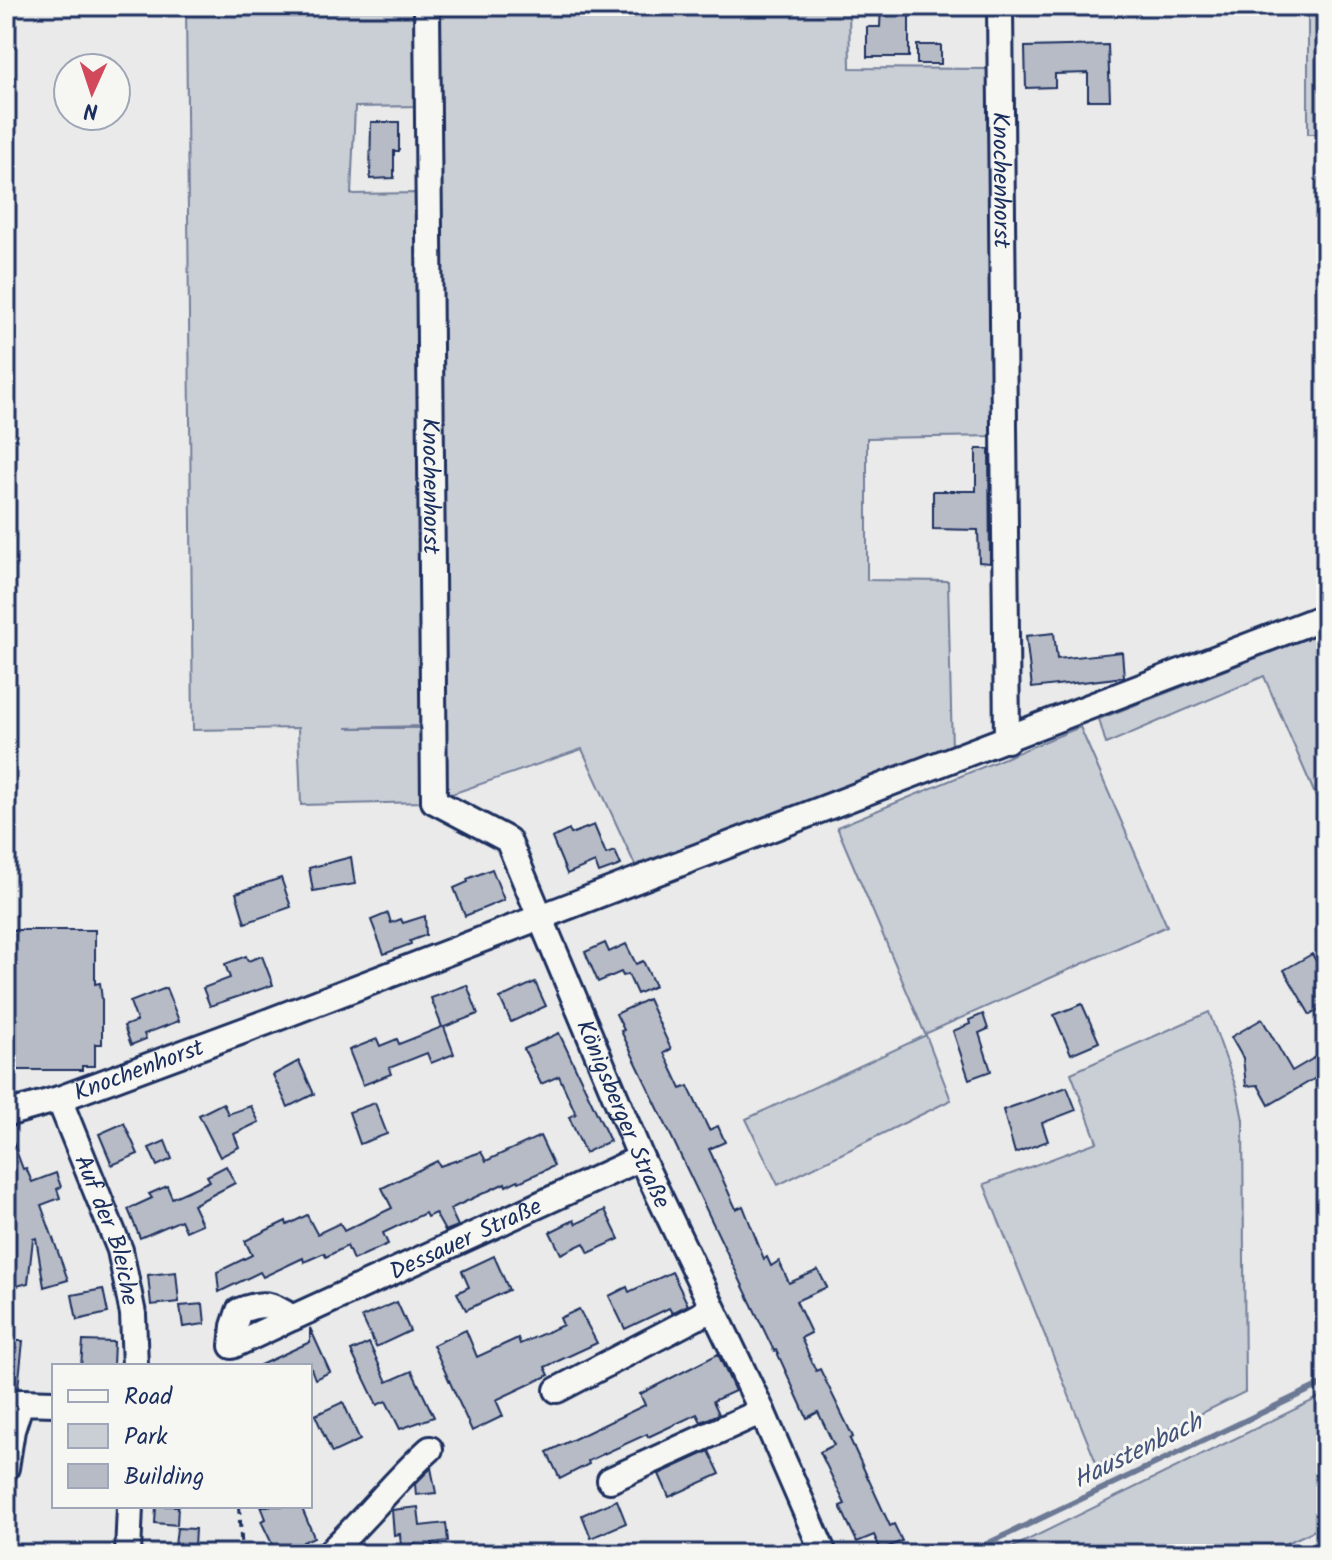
<svg xmlns="http://www.w3.org/2000/svg" width="1332" height="1560" viewBox="0 0 1332 1560" font-family="Kalam,sans-serif">
  <style>
    .green { fill: #caced5; stroke: #727e9a; stroke-width: 2 }
    .lines { fill: none; stroke-linecap: round; stroke-linejoin: round }
    .stream { stroke: #6c7995; stroke-width: 6 }
    .building { fill: #b6bbc6; stroke: #1b2f5e; stroke-width: 2 }
    .street-casing { stroke: #1b2f5e; stroke-width: 30 }
    .path { stroke: #1b2f5e; stroke-width: 4; stroke-dasharray: 8 6; stroke-linecap: butt }
    .street { stroke: #f6f6f2; stroke-width: 24 }
    .labels { text-anchor: middle; stroke-width: 6; stroke-linejoin: round; paint-order: stroke }
    .street-label { font-size: 24px; fill: #1b2f5e; stroke: #f6f6f2 }
    .water-label { font-size: 26px; font-style: italic; fill: #44547a; stroke: #f6f6f2 }
  </style>
  <rect width="100%" height="100%" fill="#e9eae9"/>
  <filter id="ink" filterUnits="userSpaceOnUse"><feTurbulence type="fractalNoise" baseFrequency=".0125" numOctaves="2"/><feDisplacementMap in="SourceGraphic" scale="16" xChannelSelector="R" yChannelSelector="G"/><feConvolveMatrix kernelMatrix="1 2 1 2 8 2 1 2 1" color-interpolation-filters="sRGB"/></filter>
  <g filter="url(#ink)">
    <g class="green">
      <path d="M186 6H418L420 106 355 107 351 194 419 193 422 726 346 728H422L424 802 301 805 298 728 193 730Z"/>
      <path d="M436 6H849L850 68 988 69 999 436 867 438V580L948 581 952 750 635 865 582 749 446 796 441 777Z"/>
      <rect x="1308" y="6" width="18" height="128"/>
      <path d="M1326 631V820L1264 676 1106 744 1099 719Z"/>
      <path d="M1080 727 1167 926 925 1034 837 827Z"/>
      <path d="M1209 1012 1237 1090 1243 1120 1245 1392 1097 1465 984 1184 1097 1142 1071 1073Z"/>
      <path d="M926 1035 951 1100 778 1185 746 1119Z"/>
      <path d="M1326 1394V1525L1263 1554H999Z"/>
    </g>
    <g class="lines">
      <path class="stream" d="M966 1554 1326 1382"/>
    </g>
    <g class="building">
      <path d="M881 6H909V57H867V27H880Z"/>
      <rect x="917" y="45" width="24" height="19"/>
      <path d="M1108 45 1110 100H1088V73L1055 74V87L1026 88 1025 47Z"/>
      <path d="M371 122H399V151H394V178L370 179Z"/>
      <path d="M976 449H989L990 563 979 562 978 530 933 529V491H976Z"/>
      <path d="M1054 633 1057 659 1122 652 1124 677 1032 688 1026 636Z"/>
      <path d="M594 825 606 854 615 851 621 865 599 873 595 862 567 874 552 838 569 830 571 834Z"/>
      <path d="M351 857 355 884 313 891 309 868Z"/>
      <path d="M492 869 504 900 465 916 454 888 468 882 467 879Z"/>
      <path d="M281 878 291 907 245 923 236 893Z"/>
      <path d="M388 913 391 923 401 919 403 923 425 916 426 935 410 941 411 944 384 954 371 920Z"/>
      <path d="M6 930H95V984L100 983 102 1000V1044H95V1066H82V1070H6Z"/>
      <path d="M605 943 609 952 626 944 636 964 643 961 655 986 637 994 628 974 623 976 621 972 598 982 585 952Z"/>
      <path d="M1312 954 1326 978V1006L1310 1015 1284 970Z"/>
      <path d="M246 956 248 961 262 956 273 985 210 1006 203 988 230 978 225 964Z"/>
      <path d="M535 982 546 1006 511 1022 500 998Z"/>
      <path d="M467 985 478 1014 444 1027 454 1054 431 1063 427 1053 389 1068 391 1074 363 1085 349 1050 377 1039 380 1046 397 1039 399 1044 442 1027 431 998Z"/>
      <path d="M166 988 179 1021 144 1034 146 1039 131 1045 124 1026 137 1021 130 1002Z"/>
      <path d="M648 999 671 1049 664 1053 681 1089 688 1086 709 1130 718 1126 725 1142 709 1149 736 1209 743 1206 764 1259 767 1257 771 1266 779 1261 789 1283 818 1270 827 1287 796 1301 811 1333 801 1338 816 1371 820 1369 853 1437 850 1439 890 1526 894 1524 902 1541 881 1550 874 1535 857 1542 840 1506 845 1504 820 1452 834 1445 818 1412 807 1418 776 1350 774 1351 621 1031 624 1030 616 1014Z"/>
      <path d="M1082 1004 1099 1042 1071 1054 1054 1015Z"/>
      <path d="M983 1014 988 1029 979 1033 991 1071 969 1079 953 1031 970 1024 969 1020Z"/>
      <path d="M1262 1019 1292 1071 1326 1051V1072L1269 1105 1258 1085 1246 1086 1243 1058 1231 1037Z"/>
      <path d="M559 1033 610 1141 585 1153 569 1117 576 1114 559 1076 541 1084 524 1049Z"/>
      <path d="M299 1061 314 1094 288 1107 273 1075Z"/>
      <path d="M1067 1087 1076 1110 1042 1123 1048 1141 1015 1153 1003 1110Z"/>
      <path d="M223 1103 228 1114 251 1106 259 1122 234 1134 239 1147 220 1157 199 1115Z"/>
      <path d="M375 1103 387 1134 360 1144 349 1112Z"/>
      <path d="M124 1123 138 1154 112 1165 99 1134Z"/>
      <path d="M8 1129 23 1169 26 1168 32 1182 56 1173 61 1187 57 1189 60 1198 41 1205 68 1280 44 1287 36 1238 33 1239 28 1283 6 1289Z"/>
      <path d="M540 1136 554 1166 519 1182 518 1180 506 1186 505 1183 450 1209 458 1226 445 1231 435 1213 427 1217 425 1213 383 1233 388 1244 353 1260 347 1246 326 1257 324 1253 304 1262 303 1258 263 1277 260 1272 219 1292 217 1272 252 1255 245 1241 265 1231 286 1221 287 1225 307 1215 317 1234 340 1223 344 1231 392 1208 382 1188 437 1161 440 1166 481 1152 486 1161Z"/>
      <path d="M165 1141 172 1159 157 1166 149 1148Z"/>
      <path d="M226 1166 235 1183 193 1205 202 1224 186 1231 181 1220 140 1238 128 1209 152 1198 149 1194 167 1186 172 1198 210 1181 207 1176Z"/>
      <path d="M605 1210 619 1239 589 1253 584 1243 561 1254 550 1232 574 1220 576 1224Z"/>
      <path d="M494 1256 509 1290 466 1310 457 1293 469 1287 462 1271Z"/>
      <path d="M176 1272 179 1302 151 1305 148 1275Z"/>
      <path d="M672 1272 688 1305 672 1313 669 1308 625 1329 609 1296 627 1287 629 1292Z"/>
      <path d="M103 1289 108 1313 77 1320 72 1295Z"/>
      <path d="M397 1302 410 1331 376 1347 362 1317Z"/>
      <path d="M203 1304 205 1324 183 1327 180 1306Z"/>
      <path d="M579 1309 597 1343 545 1367 549 1375 496 1400 503 1416 472 1431 433 1345 466 1330 477 1357 518 1338 520 1344 563 1325 560 1318Z"/>
      <path d="M310 1328 330 1372 315 1379 310 1366H258L310 1342Z"/>
      <path d="M7 1341H23L18 1388 12 1390 6 1398Z"/>
      <path d="M83 1341 114 1342 113 1366H81Z"/>
      <path d="M369 1343 387 1382 412 1371 434 1417 400 1429 386 1401 377 1405 351 1351Z"/>
      <path d="M718 1354 735 1391 713 1401 719 1414 701 1422 697 1414 648 1437 647 1434 588 1461 589 1464 560 1479 547 1452 645 1405 640 1394Z"/>
      <path d="M343 1402 360 1440 332 1453 315 1415Z"/>
      <path d="M709 1451 720 1474 669 1497 659 1474Z"/>
      <path d="M431 1468 436 1493 416 1495 415 1484Z"/>
      <path d="M617 1500 626 1523 591 1538 582 1515Z"/>
      <path d="M156 1506H178L177 1525 155 1523Z"/>
      <path d="M261 1506H301L314 1537 303 1542 308 1554H282L278 1546 274 1548 261 1521 266 1519Z"/>
      <path d="M418 1507 420 1526 446 1523 448 1541 432 1543 433 1554H416L415 1544 401 1546 400 1534 394 1535 392 1510Z"/>
      <path d="M177 1528 195 1529 194 1547 175 1546Z"/>
    </g>
    <g class="lines">
      <g class="street-casing">
        <g id="street">
          <path id="s1" d="M427 6 434 801 508 840 641 1158 762 1411 824 1554"/>
          <path id="s2" d="M1000 6 1007 740"/>
          <path id="s3" d="M59 1099 120 1250 133 1314 135 1366"/>
          <path id="s4" d="M6 1114 59 1099 264 1023 1326 616"/>
          <path id="s5" d="M292 1318 232 1346 234 1326 239 1311C262 1302 271 1303 292 1318L641 1158"/>
          <path d="M557 1390 712 1309"/>
          <path d="M6 1468 12 1430 21 1402 54 1403"/>
          <path d="M610 1480 762 1411"/>
          <path d="M128 1554 130 1506"/>
          <path d="M328 1554C364 1521 393 1482 430 1449"/>
        </g>
      </g>
      <path class="path" d="M239 1506 242 1554"/>
      <use href="#street" class="street"/>
    </g>
  </g>
  <g class="labels">
    <g class="street-label">
      <text dy="8" stroke="none"><textPath href="#s2" startOffset="174">Knochenhorst</textPath></text>
      <text dy="8" stroke="none"><textPath href="#s1" startOffset="480">Knochenhorst</textPath></text>
      <text dy="8" stroke="none"><textPath href="#s4" startOffset="140">Knochenhorst</textPath></text>
      <text dy="8" stroke="none"><textPath href="#s1" startOffset="1176">Königsberger Straße</textPath></text>
      <text dy="8" stroke="none"><textPath href="#s3" startOffset="140">Auf der Bleiche</textPath></text>
      <text dy="8" stroke="none"><textPath href="#s5" startOffset="350">Dessauer Straße</textPath></text>
    </g>
    <g class="water-label">
      <text transform="translate(1137 1450) rotate(-26)" y="9">Haustenbach</text>
    </g>
  </g>
  <rect width="1332" height="1560" fill="none" stroke="#f6f6f2" stroke-width="32"/>
  <rect x="16" y="16" width="1300" height="1528" fill="none" stroke="#1b2f5e" stroke-width="3" filter="url(#ink)"/>
  <rect x="52" y="1364" width="260" height="144" fill="#f6f6f2" stroke="#9ea6b7" stroke-width="2"/>
  <rect x="68" y="1390" width="40" height="12" fill="#f6f6f2" stroke="#9ea6b7" stroke-width="2"/>
  <text x="124" y="1404" font-size="24" fill="#1b2f5e">Road</text>
  <rect x="68" y="1424" width="40" height="24" fill="#caced5" stroke="#9ea6b7" stroke-width="2"/>
  <text x="124" y="1444" font-size="24" fill="#1b2f5e">Park</text>
  <rect x="68" y="1464" width="40" height="24" fill="#b6bbc6" stroke="#9ea6b7" stroke-width="2"/>
  <text x="124" y="1484" font-size="24" fill="#1b2f5e">Building</text>
  <g transform="translate(92 92) rotate(183)"><circle r="38" fill="#f6f6f2" stroke="#9ea6b7" stroke-width="2"/>
  <path d="M0-6L14 30L0 20L-14 30Z" fill="#d1495b"/>
  <text y="-12" font-size="22" font-weight="bold" text-anchor="middle" fill="#1b2f5e">N</text>
  </g>
</svg>
